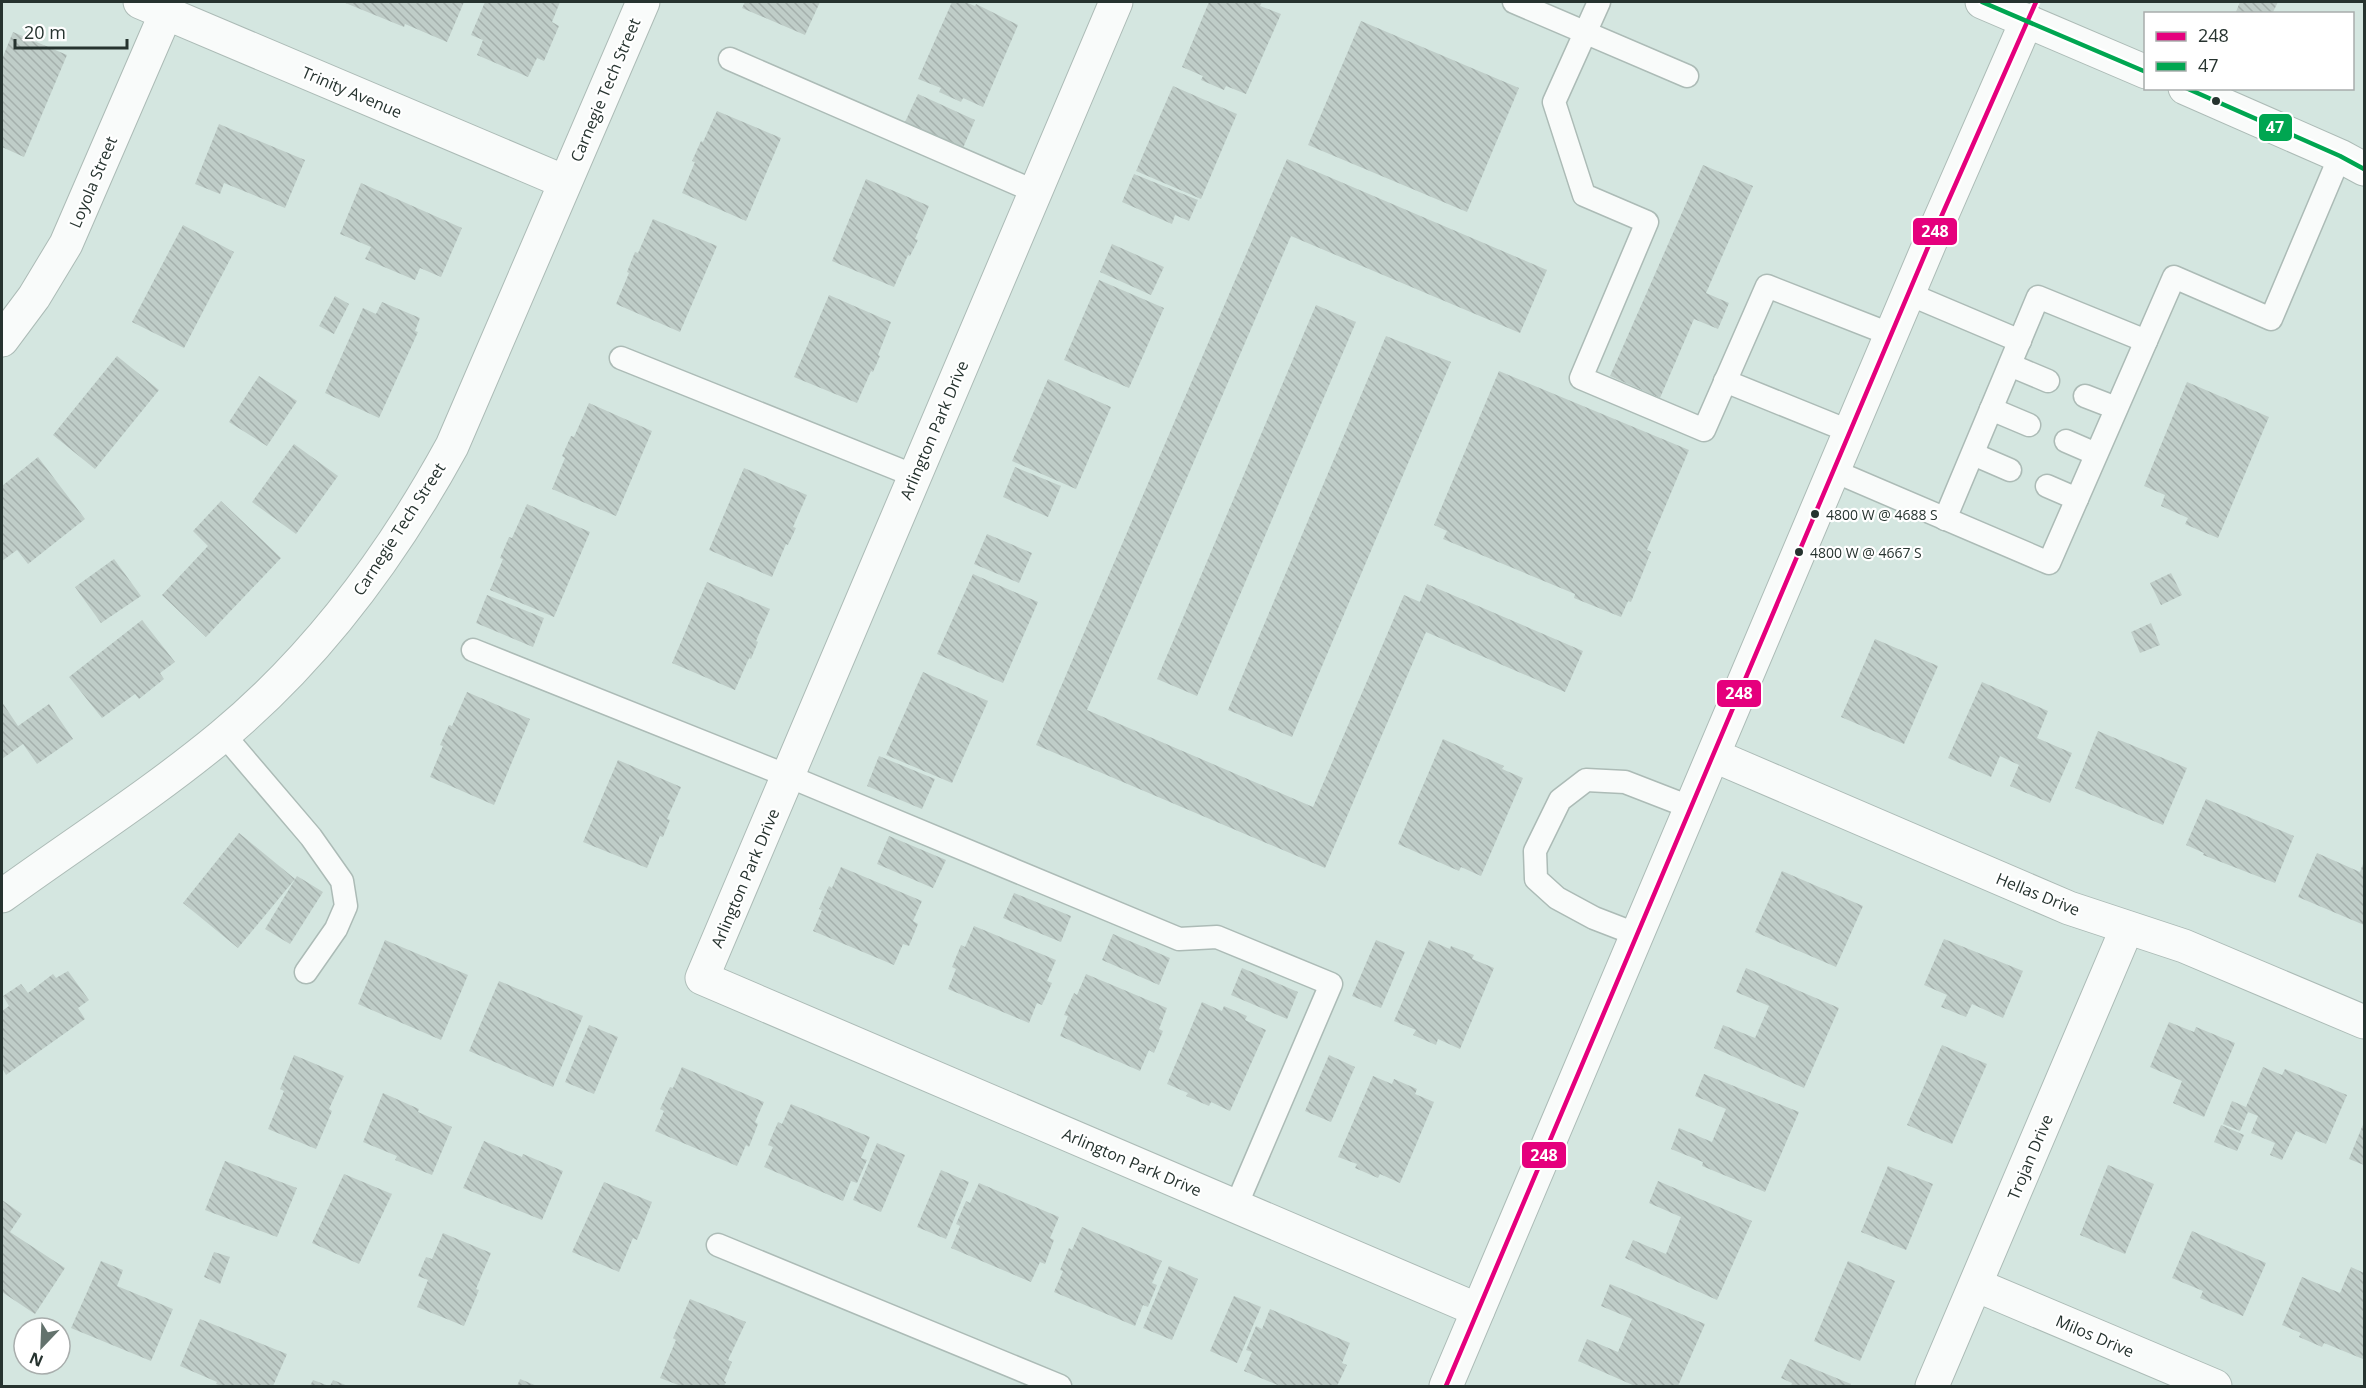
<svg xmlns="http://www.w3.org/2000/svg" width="2366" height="1388" viewBox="0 0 2366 1388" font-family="'Open Sans',sans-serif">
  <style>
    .building { fill: url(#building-back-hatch) }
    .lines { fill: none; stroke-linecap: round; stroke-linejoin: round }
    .service-casing { stroke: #acbbb6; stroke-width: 25 }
    .minor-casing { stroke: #acbbb6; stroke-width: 35 }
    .secondary-casing { stroke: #acbbb6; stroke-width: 35 }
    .service { stroke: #f9fbfa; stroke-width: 22 }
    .minor { stroke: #f9fbfa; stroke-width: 33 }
    .secondary { stroke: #f9fbfa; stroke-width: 33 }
    .bus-1-casing { stroke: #fff; stroke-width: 9 }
    .bus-2-casing { stroke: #fff; stroke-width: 9 }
    .bus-1 { stroke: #e5007d; stroke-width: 4.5 }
    .bus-2 { stroke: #00a651; stroke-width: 4.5 }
    .bus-dot { fill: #26332f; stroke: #fff; stroke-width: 2 }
    .labels { text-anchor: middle; stroke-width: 4.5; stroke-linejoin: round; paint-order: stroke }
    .bus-label { font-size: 14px; fill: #26332f; stroke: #fff; text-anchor: start }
    .street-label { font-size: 16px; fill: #26332f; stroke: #fff }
    .line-badge { stroke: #fff; stroke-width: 2 }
    .badge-label { font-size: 16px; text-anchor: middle; font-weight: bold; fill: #fff }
  </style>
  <defs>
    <pattern id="building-back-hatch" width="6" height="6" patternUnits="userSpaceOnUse" patternTransform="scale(1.5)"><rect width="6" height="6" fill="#bfcdc8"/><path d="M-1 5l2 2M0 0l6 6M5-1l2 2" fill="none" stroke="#a4b0ac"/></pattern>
  </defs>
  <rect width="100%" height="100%" fill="#d4e6e0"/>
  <g class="building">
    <path d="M343 2H464L447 42 405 24 404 27Z"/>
    <path d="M485 2H560L552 22 559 26 544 61 537 58 528 77 477 55 483 40 471 35Z"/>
    <path d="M745 2H820L805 35 742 8Z"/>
    <path d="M952 2H965L975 6 976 4 1018 25 983 107 963 98 961 102 939 92 941 88 918 79Z"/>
    <path d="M1209 2H1262L1260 6 1281 14 1246 94 1226 86 1224 90 1201 80 1203 76 1182 67Z"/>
    <path d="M2240 2H2278L2272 14H2235Z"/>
    <path d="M1361 21 1519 88 1467 212 1308 145Z"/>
    <path d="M13 32 67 55 24 157 2 147V59Z"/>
    <path d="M1173 86 1237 114 1201 199 1136 171Z"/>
    <path d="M918 94 975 120 963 148 905 122Z"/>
    <path d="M717 111 781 138 746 221 682 193 695 162 692 161 701 141 703 142Z"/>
    <path d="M219 124 305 160 285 208 224 183 220 194 195 184Z"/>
    <path d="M1287 159 1547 270 1520 333 1291 236 1087 710 1313 807 1404 595 1420 602 1427 584 1583 651 1565 692 1426 632 1325 868 1036 745Z"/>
    <path d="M1703 165 1753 186 1706 293 1729 303 1718 329 1694 319 1660 398 1610 376Z"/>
    <path d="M1134 174 1198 200 1189 221 1175 215 1172 224 1122 202Z"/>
    <path d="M866 179 929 206 915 239 918 240 910 256 908 255 894 287 832 261Z"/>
    <path d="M361 183 462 228 441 277 420 268 415 280 365 259 371 247 340 234Z"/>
    <path d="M653 219 717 246 680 332 616 304 629 273 627 272 635 252 638 253Z"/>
    <path d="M183 225 234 252 184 348 132 322Z"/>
    <path d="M1112 244 1164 267 1151 295 1100 272Z"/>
    <path d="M1099 280 1164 308 1129 388 1064 360Z"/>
    <path d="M829 295 891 322 878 355 880 356 873 372 871 371 857 403 794 377Z"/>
    <path d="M335 296 349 304 334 334 319 326Z"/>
    <path d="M382 302 420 318 415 331 418 332 379 418 325 393 363 308 376 314Z"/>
    <path d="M1316 305 1356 322 1197 696 1157 679Z"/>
    <path d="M1386 336 1451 362 1292 737 1228 710Z"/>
    <path d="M117 356 159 390 95 469 53 435Z"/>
    <path d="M1499 371 1689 450 1647 550 1651 552 1631 602 1628 601 1621 617 1574 598 1575 594 1443 539 1447 531 1434 525Z"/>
    <path d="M259 376 297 401 267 446 229 422Z"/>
    <path d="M1048 379 1111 407 1076 489 1012 461Z"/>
    <path d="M2187 382 2269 417 2218 538 2185 524 2188 518 2161 506 2165 495 2144 486Z"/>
    <path d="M589 403 652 431 616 516 552 489 565 458 562 456 571 436 574 437Z"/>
    <path d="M294 444 338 476 296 534 252 502Z"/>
    <path d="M38 457 85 519 28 564 17 550 2 561V486Z"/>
    <path d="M1015 467 1061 486 1048 517 1003 497Z"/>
    <path d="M744 468 807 495 793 527 796 528 788 545 786 544 772 577 709 550Z"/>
    <path d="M221 501 281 558 206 637 162 595 208 546 193 531Z"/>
    <path d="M527 504 590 532 554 617 490 590 503 559 500 558 509 537 512 538Z"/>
    <path d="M987 534 1032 553 1019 583 974 564Z"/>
    <path d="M114 559 141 596 101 623 75 587Z"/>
    <path d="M2171 573 2182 595 2161 605 2150 583Z"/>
    <path d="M973 574 1038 602 1003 683 937 654Z"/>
    <path d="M707 582 770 609 756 641 758 642 751 659 749 658 735 690 672 663Z"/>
    <path d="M487 595 544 618 533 647 476 623Z"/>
    <path d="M142 620 175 662 160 673 164 679 139 699 135 694 102 718 69 677Z"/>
    <path d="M2151 623 2160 645 2140 653 2131 632Z"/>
    <path d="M1875 639 1938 666 1904 744 1841 717Z"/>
    <path d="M923 672 988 701 952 783 886 755Z"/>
    <path d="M1982 682 2048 711 2037 738 2072 753 2050 803 2010 786 2019 765 2000 756 1991 777 1948 758Z"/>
    <path d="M467 692 530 719 494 805 430 777 443 746 440 745 449 725 452 726Z"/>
    <path d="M2 702 18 726 49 704 73 739 37 764 23 744 2 759Z"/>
    <path d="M2098 731 2187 768 2163 825 2075 788Z"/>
    <path d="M1443 739 1504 766 1502 769 1523 778 1481 876 1461 867 1459 871 1398 844Z"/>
    <path d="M879 756 935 779 922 809 867 786Z"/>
    <path d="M618 760 681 787 667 819 670 820 663 837 660 836 647 868 583 842Z"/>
    <path d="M2206 799 2294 836 2275 883 2203 855 2204 853 2186 845Z"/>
    <path d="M239 833 295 879 238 948 183 903Z"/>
    <path d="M889 836 946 860 933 888 877 864Z"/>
    <path d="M2317 853 2360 872 2364 861V925L2298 897Z"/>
    <path d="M841 867 922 901 913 921 918 924 909 946 903 944 894 965 813 931 822 910 819 909 829 886 832 888Z"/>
    <path d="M1782 871 1863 906 1836 967 1755 932Z"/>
    <path d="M297 876 323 892 290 944 265 929Z"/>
    <path d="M1014 893 1071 916 1061 942 1003 918Z"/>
    <path d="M974 926 1056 960 1047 981 1052 983 1042 1005 1037 1003 1029 1023 948 989 956 969 952 967 961 945 965 947Z"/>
    <path d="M1113 934 1170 958 1159 985 1102 960Z"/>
    <path d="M1944 939 2023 971 2003 1018 1972 1004 1966 1017 1941 1007 1947 995 1924 985Z"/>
    <path d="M385 940 468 975 441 1040 358 1004Z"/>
    <path d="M1376 940 1405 952 1381 1008 1352 996Z"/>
    <path d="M1429 940 1450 949 1451 946 1474 955 1472 959 1494 968 1460 1049 1438 1039 1436 1045 1413 1035 1416 1030 1394 1021Z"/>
    <path d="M1242 968 1298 992 1287 1019 1231 995Z"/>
    <path d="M1746 968 1839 1008 1804 1088 1714 1048 1723 1025 1755 1038 1769 1006 1736 992Z"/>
    <path d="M68 971 89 1000 78 1008 85 1019 6 1075 2 1068V1011L9 1006 3 996 21 984 28 993 53 974 56 978Z"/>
    <path d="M1086 974 1167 1008 1159 1029 1163 1031 1154 1053 1149 1050 1140 1071 1060 1036 1068 1016 1064 1015 1074 993 1077 995Z"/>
    <path d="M499 981 583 1016 553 1087 469 1051Z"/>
    <path d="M1202 1002 1222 1011 1224 1006 1247 1016 1245 1020 1266 1030 1230 1111 1211 1102 1209 1106 1186 1096 1188 1093 1167 1084Z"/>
    <path d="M2169 1022 2194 1032 2196 1027 2235 1043 2204 1117 2173 1103 2182 1081 2150 1067Z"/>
    <path d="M589 1025 618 1037 594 1094 565 1082Z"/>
    <path d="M1942 1045 1987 1064 1952 1144 1907 1125Z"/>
    <path d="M294 1055 344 1076 329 1109 332 1111 316 1149 268 1129 284 1091 280 1089Z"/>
    <path d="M1329 1055 1355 1067 1331 1122 1305 1111Z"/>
    <path d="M682 1067 764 1102 755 1122 758 1124 749 1147 746 1145 737 1166 655 1131 664 1111 660 1109 670 1087 673 1088Z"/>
    <path d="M2263 1067 2282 1075 2285 1069 2347 1095 2326 1144 2296 1131 2282 1160 2270 1155 2275 1143 2251 1133 2258 1116 2248 1112 2240 1131 2223 1124 2232 1101 2246 1107Z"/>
    <path d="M1704 1074 1799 1112 1765 1192 1702 1166 1703 1162 1671 1149 1679 1128 1712 1142 1726 1109 1695 1096Z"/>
    <path d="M1373 1076 1392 1084 1394 1079 1417 1089 1415 1094 1434 1102 1400 1183 1380 1174 1378 1178 1355 1168 1357 1164 1338 1157Z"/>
    <path d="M383 1093 419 1109 418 1112 452 1127 432 1175 395 1160 397 1156 363 1142Z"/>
    <path d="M791 1104 870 1137 861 1158 867 1160 857 1183 851 1181 843 1201 764 1167 773 1147 768 1145 778 1122 782 1124Z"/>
    <path d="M2364 1122V1165L2349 1159Z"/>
    <path d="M2221 1125 2244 1135 2237 1151 2214 1142Z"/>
    <path d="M484 1141 522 1157 523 1154 563 1171 542 1220 463 1188Z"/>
    <path d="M877 1143 905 1155 881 1212 853 1200Z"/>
    <path d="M225 1161 297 1188 277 1237 205 1210Z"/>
    <path d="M2108 1165 2154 1184 2125 1254 2080 1235Z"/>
    <path d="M1888 1166 1933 1184 1906 1250 1861 1232Z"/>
    <path d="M941 1170 969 1182 946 1239 917 1227Z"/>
    <path d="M344 1174 392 1194 359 1264 312 1243Z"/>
    <path d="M1658 1181 1752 1221 1717 1300 1625 1258 1633 1240 1666 1254 1681 1217 1649 1203Z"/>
    <path d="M604 1182 652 1202 637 1240 633 1238 619 1272 572 1252Z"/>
    <path d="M979 1183 1059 1217 1050 1238 1054 1240 1045 1264 1040 1262 1031 1282 951 1248 960 1226 956 1224 966 1201 970 1203Z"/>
    <path d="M2 1200 22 1214 10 1232 65 1268 35 1314 2 1292Z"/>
    <path d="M1082 1227 1162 1261 1152 1283 1157 1285 1148 1307 1143 1305 1135 1326 1054 1292 1063 1271 1060 1270 1069 1248 1072 1250Z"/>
    <path d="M2192 1231 2266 1263 2243 1316 2200 1298 2203 1291 2172 1278Z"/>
    <path d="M443 1233 491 1253 476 1289 479 1290 464 1326 417 1307 428 1280 418 1276 426 1257 432 1259Z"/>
    <path d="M214 1252 230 1257 220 1284 204 1277Z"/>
    <path d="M101 1261 123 1270 117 1286 173 1309 151 1361 71 1328Z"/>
    <path d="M1848 1261 1895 1281 1860 1361 1814 1341Z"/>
    <path d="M1169 1266 1198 1279 1172 1340 1143 1328Z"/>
    <path d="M2351 1267 2364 1273 2363 1359 2324 1343 2322 1347 2299 1337 2301 1333 2282 1325 2302 1277 2340 1293Z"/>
    <path d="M1610 1284 1705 1324 1678 1386H1635L1578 1361 1587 1339 1618 1352 1632 1319 1601 1306Z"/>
    <path d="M1234 1296 1261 1307 1237 1363 1210 1351Z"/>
    <path d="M690 1299 746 1322 728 1360 732 1362 724 1381 726 1382 724 1386H681L660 1378 676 1340 673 1338Z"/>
    <path d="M1270 1309 1350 1343 1342 1363 1347 1365 1337 1386H1280L1244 1371 1252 1352 1246 1350 1256 1326 1262 1329Z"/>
    <path d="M200 1319 287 1354 273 1386H222L216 1384 217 1382 180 1366Z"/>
    <path d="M1790 1359 1851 1384 1850 1386H1791L1792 1383 1781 1378Z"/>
    <path d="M520 1379 537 1386H517Z"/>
    <path d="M313 1380 329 1386H310Z"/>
    <path d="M333 1380 348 1386H330Z"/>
  </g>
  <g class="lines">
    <g class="service-casing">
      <g id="service">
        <path d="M1514 2 1687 76"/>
        <path d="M1599 2 1554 102 1584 195 1647 222 1581 378 1704 430 1767 286 1892 335"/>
        <path d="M730 59 1036 192"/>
        <path d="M1909 294 2020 341"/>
        <path d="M621 358 915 476"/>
        <path d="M2010 365 2048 381"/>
        <path d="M1725 381 1851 432"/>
        <path d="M2085 396 2116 408"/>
        <path d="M1991 409 2029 425"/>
        <path d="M2066 441 2096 454"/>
        <path d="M1973 454 2010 470"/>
        <path d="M1834 471 2049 563 2174 277 2271 319 2340 156"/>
        <path d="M2047 486 2077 499"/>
        <path d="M1945 519 2038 297 2146 341"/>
        <path d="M473 650 788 776 1179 939 1217 937 1331 984 1236 1206"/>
        <path d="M224 735 311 837 342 881 346 906 336 929 306 972"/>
        <path d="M1638 935 1594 918 1557 898 1536 879 1535 851 1560 800 1586 780 1625 782 1692 808"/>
        <path d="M718 1245 1060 1386"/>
      </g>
    </g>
    <g class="minor-casing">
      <g id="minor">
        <path d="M140 2 565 182"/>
        <path d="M1116 2 702 978 1478 1310"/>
        <path d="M2 340 34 297 66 244 166 13"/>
        <path d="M1715 756 2069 908 2184 946 2364 1022"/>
        <path d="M2 896C75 843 152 794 222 736 317 657 393 554 452 446L643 2"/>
        <path d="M1976 1285 2215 1386"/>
        <path d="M1932 1386 2127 928"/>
      </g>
    </g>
    <g class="secondary-casing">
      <g id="secondary">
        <path d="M1982 2 2146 72"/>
        <path d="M2185 88 2340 156 2364 169"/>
        <path d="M1446 1386 1934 233 2027 20"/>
      </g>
    </g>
    <use href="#service" class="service"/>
    <use href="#minor" class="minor"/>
    <use href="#secondary" class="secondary"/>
    <g class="bus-1-casing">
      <path id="bus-1" d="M1446 1386 1934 233 2036 2"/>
    </g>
    <g class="bus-2-casing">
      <g id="bus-2">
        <path d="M1982 2 2146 72"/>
        <path d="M2186 88 2340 156 2364 169"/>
      </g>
    </g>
    <use href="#bus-1" class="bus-1"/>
    <use href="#bus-2" class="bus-2"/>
  </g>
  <g class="bus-dot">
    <circle cx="2216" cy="101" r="5"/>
    <circle cx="1815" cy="514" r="5"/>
    <circle cx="1799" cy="552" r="5"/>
  </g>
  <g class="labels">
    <g class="bus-label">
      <text x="1826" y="520">4800 W @ 4688 S</text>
      <text x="1810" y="558">4800 W @ 4667 S</text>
    </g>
    <g class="street-label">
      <text transform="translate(605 90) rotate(-67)" y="6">Carnegie Tech Street</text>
      <text transform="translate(352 92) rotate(23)" y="6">Trinity Avenue</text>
      <text transform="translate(93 182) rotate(-67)" y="6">Loyola Street</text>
      <text transform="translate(934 430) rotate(-67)" y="6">Arlington Park Drive</text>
      <text transform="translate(399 529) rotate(-57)" y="6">Carnegie Tech Street</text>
      <text transform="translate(745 878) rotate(-67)" y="6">Arlington Park Drive</text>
      <text transform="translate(2038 894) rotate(22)" y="6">Hellas Drive</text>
      <text transform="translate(2030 1157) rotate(-67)" y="6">Trojan Drive</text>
      <text transform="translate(1132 1162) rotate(23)" y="6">Arlington Park Drive</text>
      <text transform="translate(2095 1336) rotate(23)" y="6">Milos Drive</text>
    </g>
  </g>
  <g class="line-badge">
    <rect x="2258" y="113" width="35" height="29" rx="6" fill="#00a651"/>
    <rect x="1912" y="217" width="46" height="29" rx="6" fill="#e5007d"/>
    <rect x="1716" y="679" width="46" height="29" rx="6" fill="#e5007d"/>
    <rect x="1521" y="1141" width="46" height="28" rx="6" fill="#e5007d"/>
  </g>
  <g class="badge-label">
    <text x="2275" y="133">47</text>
    <text x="1935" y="237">248</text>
    <text x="1739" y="699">248</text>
    <text x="1544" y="1161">248</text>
  </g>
  <rect width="2366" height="1388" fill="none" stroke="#26332f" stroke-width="6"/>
  <rect x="2144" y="12" width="210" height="78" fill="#ffffff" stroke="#a8adac" stroke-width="1.5"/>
  <rect x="2156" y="32" width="30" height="9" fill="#e5007d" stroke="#a8adac" stroke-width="1.5"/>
  <text x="2198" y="42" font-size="18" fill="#26332f">248</text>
  <rect x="2156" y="62" width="30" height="9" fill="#00a651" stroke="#a8adac" stroke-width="1.5"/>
  <text x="2198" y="72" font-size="18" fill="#26332f">47</text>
  <g transform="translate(42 1346) rotate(203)"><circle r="28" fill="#ffffff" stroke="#a8adac" stroke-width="1.5"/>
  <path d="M0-4.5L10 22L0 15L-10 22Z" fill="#63726d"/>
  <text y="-9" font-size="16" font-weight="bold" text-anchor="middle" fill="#26332f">N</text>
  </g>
  <path d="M15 39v9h112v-9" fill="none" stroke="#26332f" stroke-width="3"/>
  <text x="24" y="39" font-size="18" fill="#26332f" stroke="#ffffff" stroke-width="4.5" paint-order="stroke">20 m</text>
</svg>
